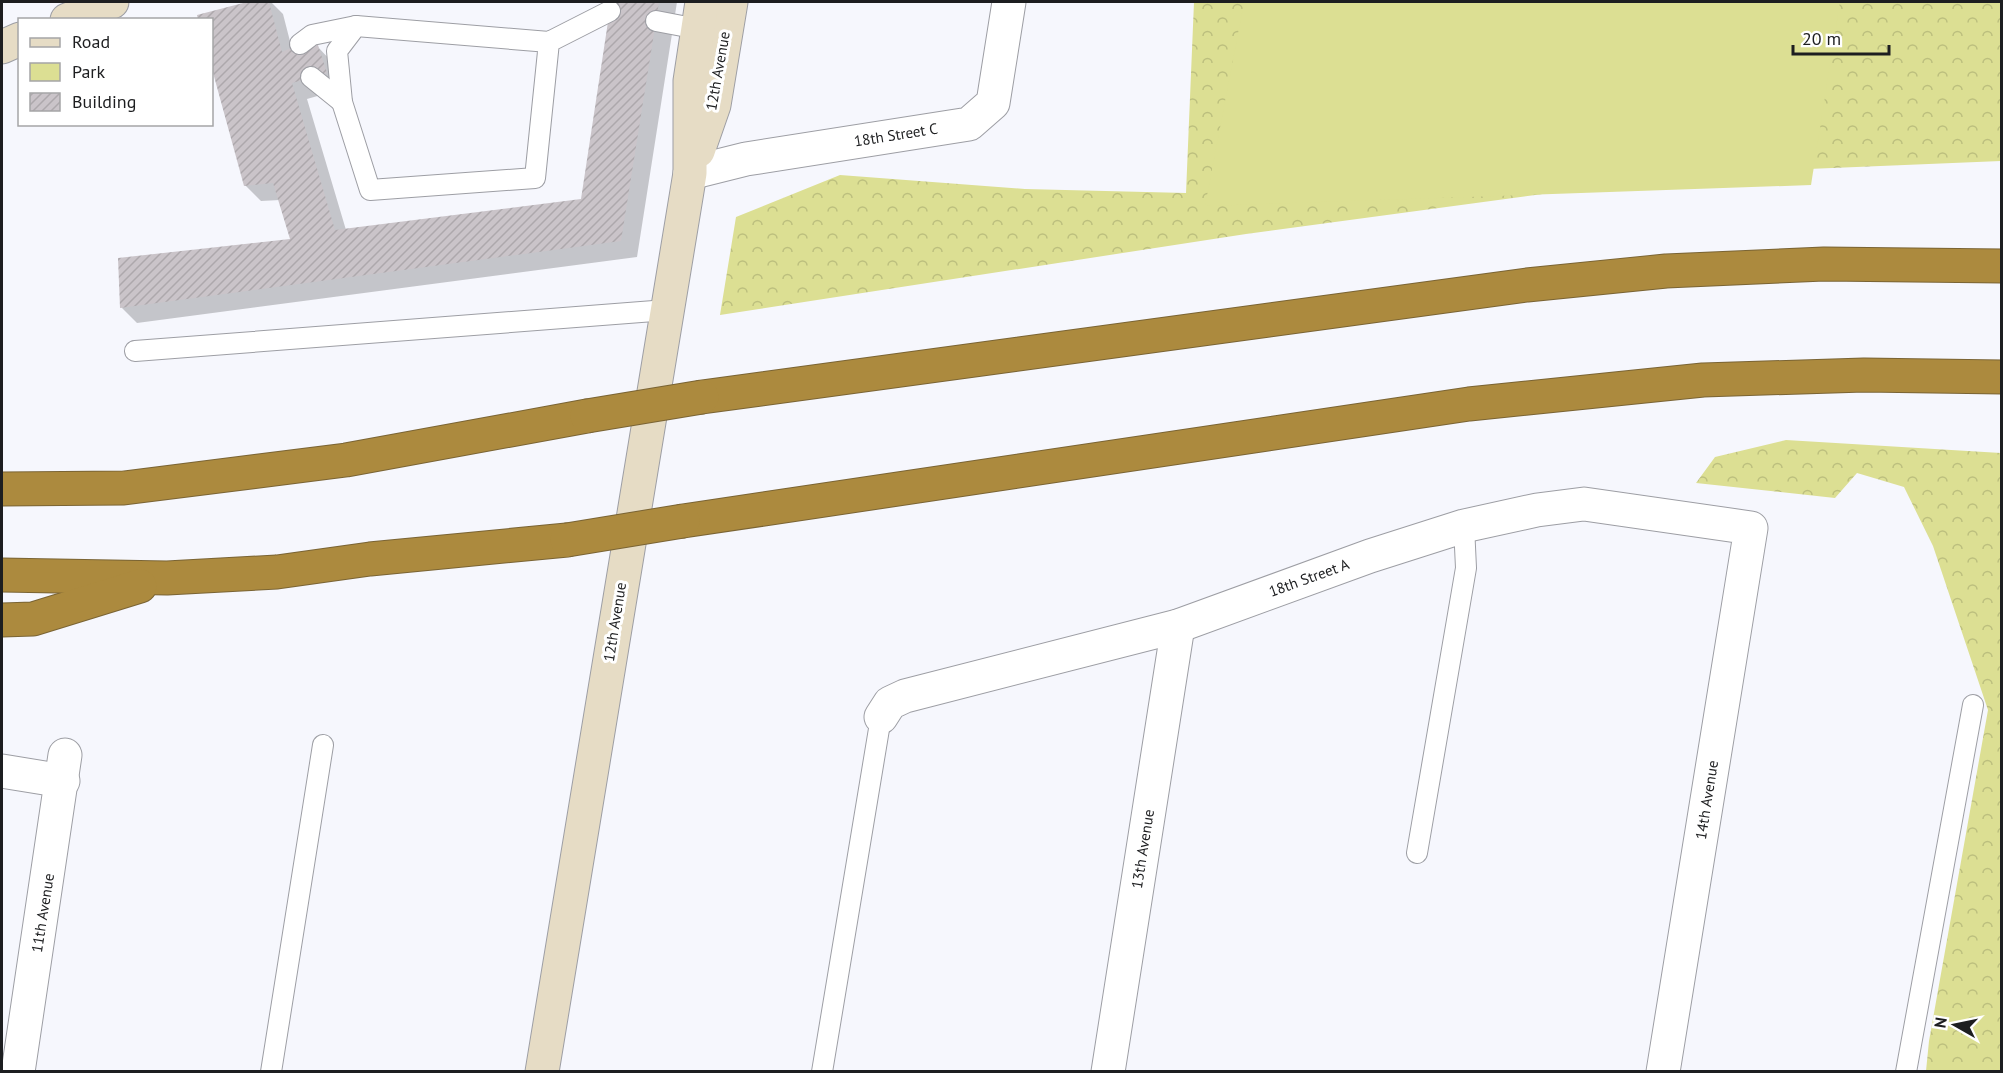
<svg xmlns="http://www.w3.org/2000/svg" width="2003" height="1073" viewBox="0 0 2003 1073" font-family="'PT Sans',sans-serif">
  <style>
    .forest { fill: url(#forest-crowns) }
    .park { fill: #dcdf93 }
    .shadow { fill: #0003 }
    .building { fill: url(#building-hatch) }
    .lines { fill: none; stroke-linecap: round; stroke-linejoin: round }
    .lane-casing { stroke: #9d9ea4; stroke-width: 22 }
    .street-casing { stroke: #9d9ea4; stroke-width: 35 }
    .secondary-casing { stroke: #9d9ea4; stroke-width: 35 }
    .highway-casing { stroke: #7a6434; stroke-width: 35 }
    .lane { stroke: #fff; stroke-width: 20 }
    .street { stroke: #fff; stroke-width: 33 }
    .secondary { stroke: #e6dcc5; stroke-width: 33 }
    .highway { stroke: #ac8a3e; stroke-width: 33 }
    .highway-bridge-casing { stroke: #7a6434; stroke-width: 35; stroke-linecap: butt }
    .highway-bridge { stroke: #ac8a3e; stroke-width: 33 }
    .labels { text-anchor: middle; stroke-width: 6; stroke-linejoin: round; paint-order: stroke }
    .street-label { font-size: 15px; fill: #1d1e20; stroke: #fff }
  </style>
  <defs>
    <pattern id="forest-crowns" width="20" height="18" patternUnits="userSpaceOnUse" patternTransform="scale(1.5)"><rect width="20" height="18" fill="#dcdf93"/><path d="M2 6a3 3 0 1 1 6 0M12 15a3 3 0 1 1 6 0" fill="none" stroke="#bcbf7e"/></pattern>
    <pattern id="building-hatch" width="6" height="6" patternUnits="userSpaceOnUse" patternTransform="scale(1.5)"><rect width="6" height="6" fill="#cac4c9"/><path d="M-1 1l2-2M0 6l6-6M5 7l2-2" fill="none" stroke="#ada8ac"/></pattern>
  </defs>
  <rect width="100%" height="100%" fill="#f6f7fd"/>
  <g class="forest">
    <path d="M1194 2H2001V161L1690 174 1246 234 720 315 736 217 840 175 1025 189 1186 193Z"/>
    <path d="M1786 440 2001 453V1071H1926L1929 1041 1988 710 1933 546 1904 487 1857 473 1835 498 1696 483 1715 457Z"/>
  </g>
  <path class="park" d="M1244 2H1840L1811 185 1205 206Z"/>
  <path class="shadow" d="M253 2H271L283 14 292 49 317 46 333 63 342 89 307 99 346 230 583 200 613 2H677L637 257 137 323 121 307 292 241 280 200 261 201 245 185 212 63V20L198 16Z"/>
  <path class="building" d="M247 2H269L282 52 300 44 318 45 327 73 292 83 335 230 581 199 611 2H659L621 241 120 308 118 258 290 239 273 183 244 186 212 69V20H198L197 15Z"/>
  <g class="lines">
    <g class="lane-casing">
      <g id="lane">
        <path d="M656 21 698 29"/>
        <path d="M549 42 356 26 337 51 342 102 370 190 535 178 549 42 610 11"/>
        <path d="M300 44 312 35 356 26"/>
        <path d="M311 77 342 102"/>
        <path d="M135 351 667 310"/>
        <path d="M1417 853 1466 568 1464 526"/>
        <path d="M271 1072 323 745"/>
        <path d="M822 1072 881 717"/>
        <path d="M1906 1072 1973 705"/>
      </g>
    </g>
    <g class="street-casing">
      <g id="street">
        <path d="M690 173 746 159 969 124 993 103 1009 2"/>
        <path d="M881 717 890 703 905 696 1178 626 1370 556 1464 526 1537 510 1584 504 1751 528 1663 1072"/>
        <path d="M2 771 63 781"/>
        <path d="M18 1072 65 755"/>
        <path d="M1108 1072 1178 626"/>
      </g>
    </g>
    <g class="secondary-casing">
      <g id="secondary">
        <path d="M67 20 112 2"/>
        <path d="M2 47 20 39"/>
        <path d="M698 151 714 105 731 2"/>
        <path d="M542 1072 690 173V81L702 2"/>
      </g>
    </g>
    <g class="highway-casing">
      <g id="highway">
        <path d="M702 397 1527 285 1666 271 1824 264 2002 266"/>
        <path d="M2 489 124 488 346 460 587 416"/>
        <path d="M683 521 1469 404 1703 380 1864 375 2002 377"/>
        <path d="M2 575 167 578 277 572 370 559 567 540"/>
        <path d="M2 620 33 619 140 586"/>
      </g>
    </g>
    <use href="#lane" class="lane"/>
    <use href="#street" class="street"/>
    <use href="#secondary" class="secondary"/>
    <use href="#highway" class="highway"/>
    <g class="highway-bridge-casing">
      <g id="highway-bridge">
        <path d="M587 416 702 397"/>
        <path d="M567 540 683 521"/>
      </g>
    </g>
    <use href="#highway-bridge" class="highway-bridge"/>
  </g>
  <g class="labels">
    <g class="street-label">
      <text transform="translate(718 71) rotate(-80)" y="5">12th Avenue</text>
      <text transform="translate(896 135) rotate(-9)" y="5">18th Street C</text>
      <text transform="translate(1309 578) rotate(-20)" y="5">18th Street A</text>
      <text transform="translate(615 622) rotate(-81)" y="5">12th Avenue</text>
      <text transform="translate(1707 800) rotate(-81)" y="5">14th Avenue</text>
      <text transform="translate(1143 849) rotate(-81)" y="5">13th Avenue</text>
      <text transform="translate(43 913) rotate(-81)" y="5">11th Avenue</text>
    </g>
  </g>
  <rect width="2003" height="1073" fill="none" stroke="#1d1e20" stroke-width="6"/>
  <rect x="18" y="18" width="195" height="108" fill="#ffffff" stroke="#a5a5a6" stroke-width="1.5"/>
  <rect x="30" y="38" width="30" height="9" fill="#e6dcc5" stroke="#a5a5a6" stroke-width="1.5"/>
  <text x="72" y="48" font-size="18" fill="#1d1e20">Road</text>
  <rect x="30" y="63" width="30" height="18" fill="#dcdf93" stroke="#a5a5a6" stroke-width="1.5"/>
  <text x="72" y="78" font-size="18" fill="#1d1e20">Park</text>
  <rect x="30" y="93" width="30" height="18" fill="url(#building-hatch)" stroke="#a5a5a6" stroke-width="1.5"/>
  <text x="72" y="108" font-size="18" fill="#1d1e20">Building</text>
  <g transform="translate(1955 1025) rotate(279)" stroke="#ffffff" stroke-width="4.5" paint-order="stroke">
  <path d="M0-4.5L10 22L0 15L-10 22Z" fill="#1d1e20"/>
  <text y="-9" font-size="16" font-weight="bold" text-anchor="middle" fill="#1d1e20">N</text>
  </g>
  <path d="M1793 45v9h96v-9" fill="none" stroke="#1d1e20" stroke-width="3"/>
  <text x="1802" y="45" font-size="18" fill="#1d1e20" stroke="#ffffff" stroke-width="4.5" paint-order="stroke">20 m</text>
</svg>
